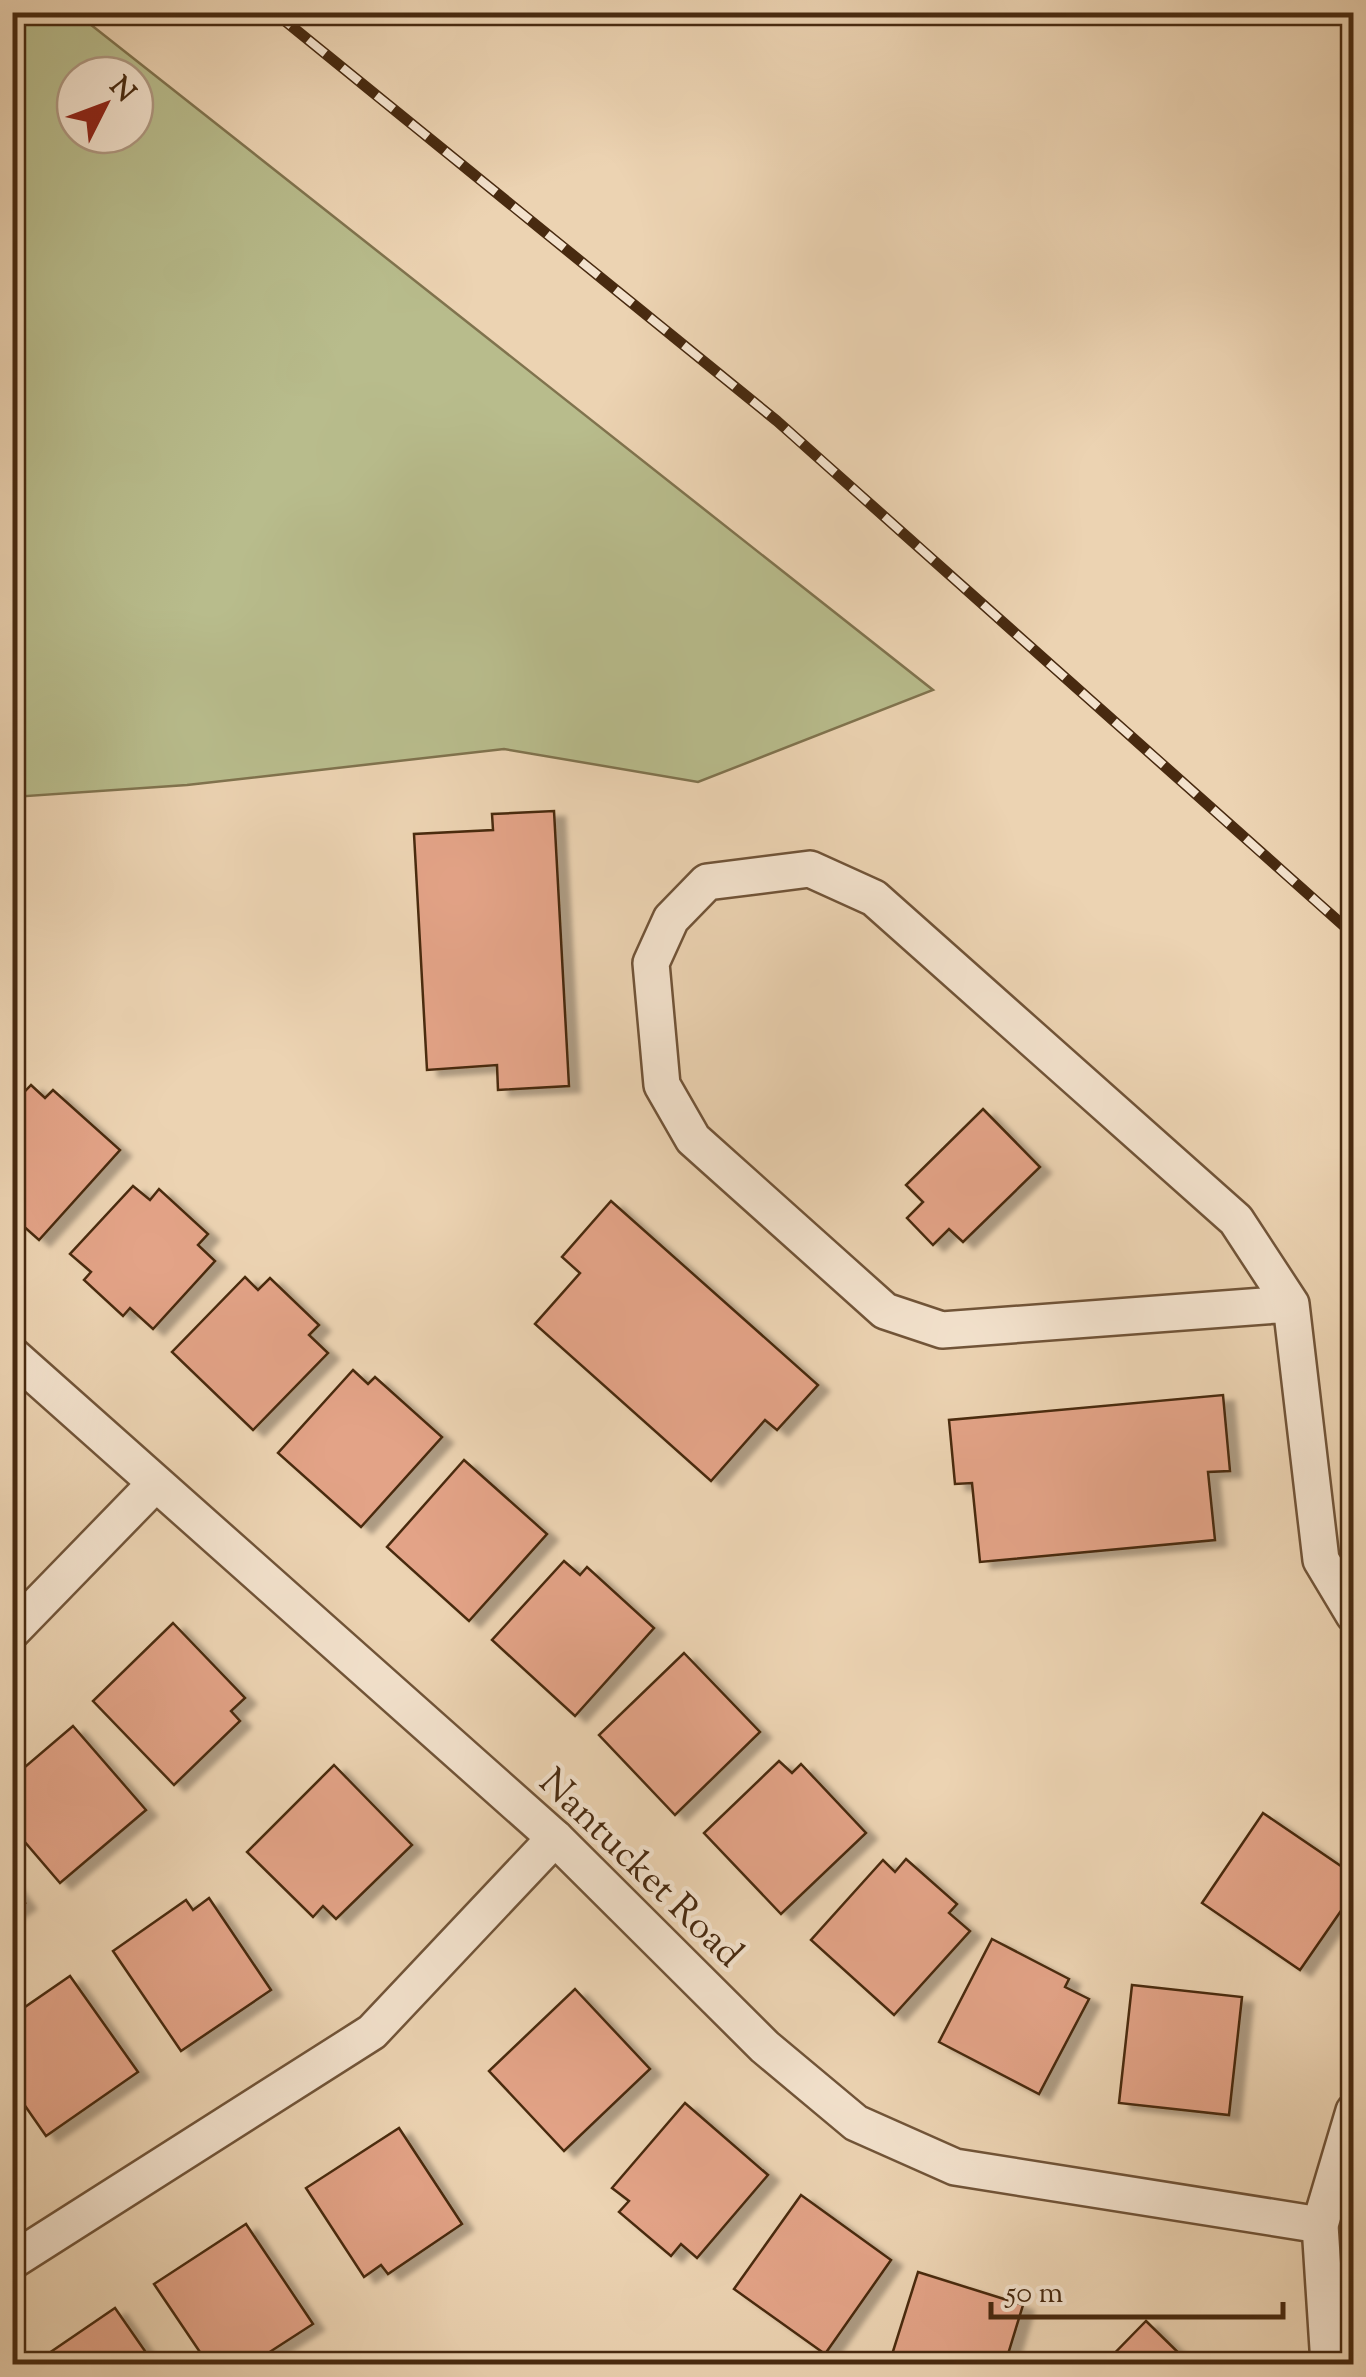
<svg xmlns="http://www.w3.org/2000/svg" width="1366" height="2377" viewBox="0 0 1366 2377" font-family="'Sorts Mill Goudy',serif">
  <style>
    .green { fill: #b8bc8c; stroke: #80734e; stroke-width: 2.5; fill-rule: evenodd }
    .building { fill: #e3a387; stroke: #482a10; stroke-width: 2.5; filter: url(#shadow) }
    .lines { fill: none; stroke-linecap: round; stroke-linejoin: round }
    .street-casing { stroke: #715438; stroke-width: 40 }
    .street { stroke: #f3e2cd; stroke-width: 35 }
    .rail-casing { stroke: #482a10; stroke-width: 11 }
    .rail { stroke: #f3e2cd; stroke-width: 8; stroke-dasharray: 22; stroke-linecap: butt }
    .labels { text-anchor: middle; stroke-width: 9; stroke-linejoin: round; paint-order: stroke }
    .street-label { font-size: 38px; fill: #482a10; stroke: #f3e2cd }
  </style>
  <defs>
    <filter id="shadow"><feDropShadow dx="11" dy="6" stdDeviation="2.5" flood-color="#0004"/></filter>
  </defs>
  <rect width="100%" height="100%" fill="#ecd3b2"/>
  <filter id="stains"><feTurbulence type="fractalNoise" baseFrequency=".002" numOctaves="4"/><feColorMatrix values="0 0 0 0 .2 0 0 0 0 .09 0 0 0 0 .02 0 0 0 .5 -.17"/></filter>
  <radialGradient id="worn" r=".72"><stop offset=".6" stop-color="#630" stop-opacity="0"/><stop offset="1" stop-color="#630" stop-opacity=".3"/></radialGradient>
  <path class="green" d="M13 12 76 13 933 690 698 782 504 749 187 785 13 797ZM75 75H135V135H75Z"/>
  <g class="building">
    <path d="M554 811 569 1086 498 1090 497 1065 427 1070 414 834 493 830 492 814Z"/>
    <path d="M31 1085 45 1098 53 1090 120 1150 39 1240 12 1216V1105Z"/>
    <path d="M983 1109 1040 1167 963 1242 949 1229 933 1245 907 1218 923 1202 906 1185Z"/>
    <path d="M133 1186 150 1200 159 1189 208 1234 198 1245 215 1261 153 1329 130 1308 123 1316 84 1280 91 1272 70 1254Z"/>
    <path d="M611 1201 818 1385 777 1430 765 1420 711 1481 535 1324 580 1273 562 1257Z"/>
    <path d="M245 1277 258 1290 270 1278 319 1325 309 1335 328 1353 253 1430 172 1352Z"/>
    <path d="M353 1370 368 1384 375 1377 442 1437 361 1527 278 1453Z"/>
    <path d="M1223 1395 1230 1471 1208 1472 1215 1540 980 1562 972 1483 955 1484 949 1420Z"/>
    <path d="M464 1460 547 1534 469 1621 387 1547Z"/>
    <path d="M564 1561 580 1575 587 1567 654 1628 575 1716 492 1640Z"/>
    <path d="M173 1623 245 1698 231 1711 240 1721 174 1785 93 1701Z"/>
    <path d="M684 1653 760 1732 675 1815 599 1735Z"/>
    <path d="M73 1726 146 1810 60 1883 12 1827V1778Z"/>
    <path d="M779 1761 792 1773 801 1764 866 1833 781 1914 704 1833Z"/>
    <path d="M334 1765 412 1845 336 1919 323 1906 313 1917 247 1852Z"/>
    <path d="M1263 1813 1354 1875V1892L1300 1970 1202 1903Z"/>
    <path d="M906 1859 957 1904 949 1913 970 1931 894 2015 811 1940 883 1860 895 1872Z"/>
    <path d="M12 1885 25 1903 12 1912Z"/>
    <path d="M209 1898 271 1990 181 2051 113 1951 186 1900 193 1910Z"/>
    <path d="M992 1939 1069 1979 1065 1987 1089 1999 1039 2094 939 2042Z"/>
    <path d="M70 1976 138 2072 46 2136 12 2087V2016Z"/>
    <path d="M1132 1985 1242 1997 1229 2115 1119 2103Z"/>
    <path d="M575 1989 650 2069 564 2151 489 2071Z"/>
    <path d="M685 2103 768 2175 697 2258 681 2244 671 2256 619 2212 629 2201 612 2188Z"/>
    <path d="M399 2128 462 2224 388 2274 381 2265 364 2277 306 2188Z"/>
    <path d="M801 2195 891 2260 825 2354 734 2289Z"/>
    <path d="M246 2224 313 2324 251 2364H208L154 2284Z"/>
    <path d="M918 2272 1023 2305 1005 2364H889Z"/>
    <path d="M115 2308 154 2364H33Z"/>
    <path d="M1146 2321 1190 2364H1104Z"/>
  </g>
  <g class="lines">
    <g class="street-casing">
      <g id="street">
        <path d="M1291 1304 942 1330 885 1311 693 1139 662 1085 651 963 671 919 707 882 810 869 874 898 1236 1220 1291 1304 1321 1560 1354 1615"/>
        <path d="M12 1355 555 1838 765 2047 856 2123 955 2167 1320 2225"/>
        <path d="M12 1631 154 1485"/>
        <path d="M12 2261 372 2032 555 1838"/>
        <path d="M1329 2364 1320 2225 1354 2111"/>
      </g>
    </g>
    <use href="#street" class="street"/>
    <g class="rail-casing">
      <path id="rail" d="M274 12 777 421 1354 935"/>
    </g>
    <use href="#rail" class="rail"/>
  </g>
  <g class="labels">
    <g class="street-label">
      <text transform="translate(642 1867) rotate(44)" y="13">Nantucket Road</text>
    </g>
  </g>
  <rect width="1366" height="2377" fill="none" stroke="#ecd3b2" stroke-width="50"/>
  <rect x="15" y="15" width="1336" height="2347" fill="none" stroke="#482a10" stroke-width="5"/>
  <rect x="25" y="25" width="1316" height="2327" fill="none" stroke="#482a10" stroke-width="2.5"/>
  <g transform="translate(105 105) rotate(48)"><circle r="48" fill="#f3e2cd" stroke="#af9881" stroke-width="2.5"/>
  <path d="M0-8L18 38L0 25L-18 38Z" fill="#8f2418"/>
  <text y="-15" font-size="28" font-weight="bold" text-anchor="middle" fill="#482a10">N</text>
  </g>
  <path d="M991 2302v15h292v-15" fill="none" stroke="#482a10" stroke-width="5"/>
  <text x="1006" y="2302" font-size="30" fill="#482a10" stroke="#f3e2cd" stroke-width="8" paint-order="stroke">50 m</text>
  <rect width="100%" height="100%" filter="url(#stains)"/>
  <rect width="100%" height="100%" fill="url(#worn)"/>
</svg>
